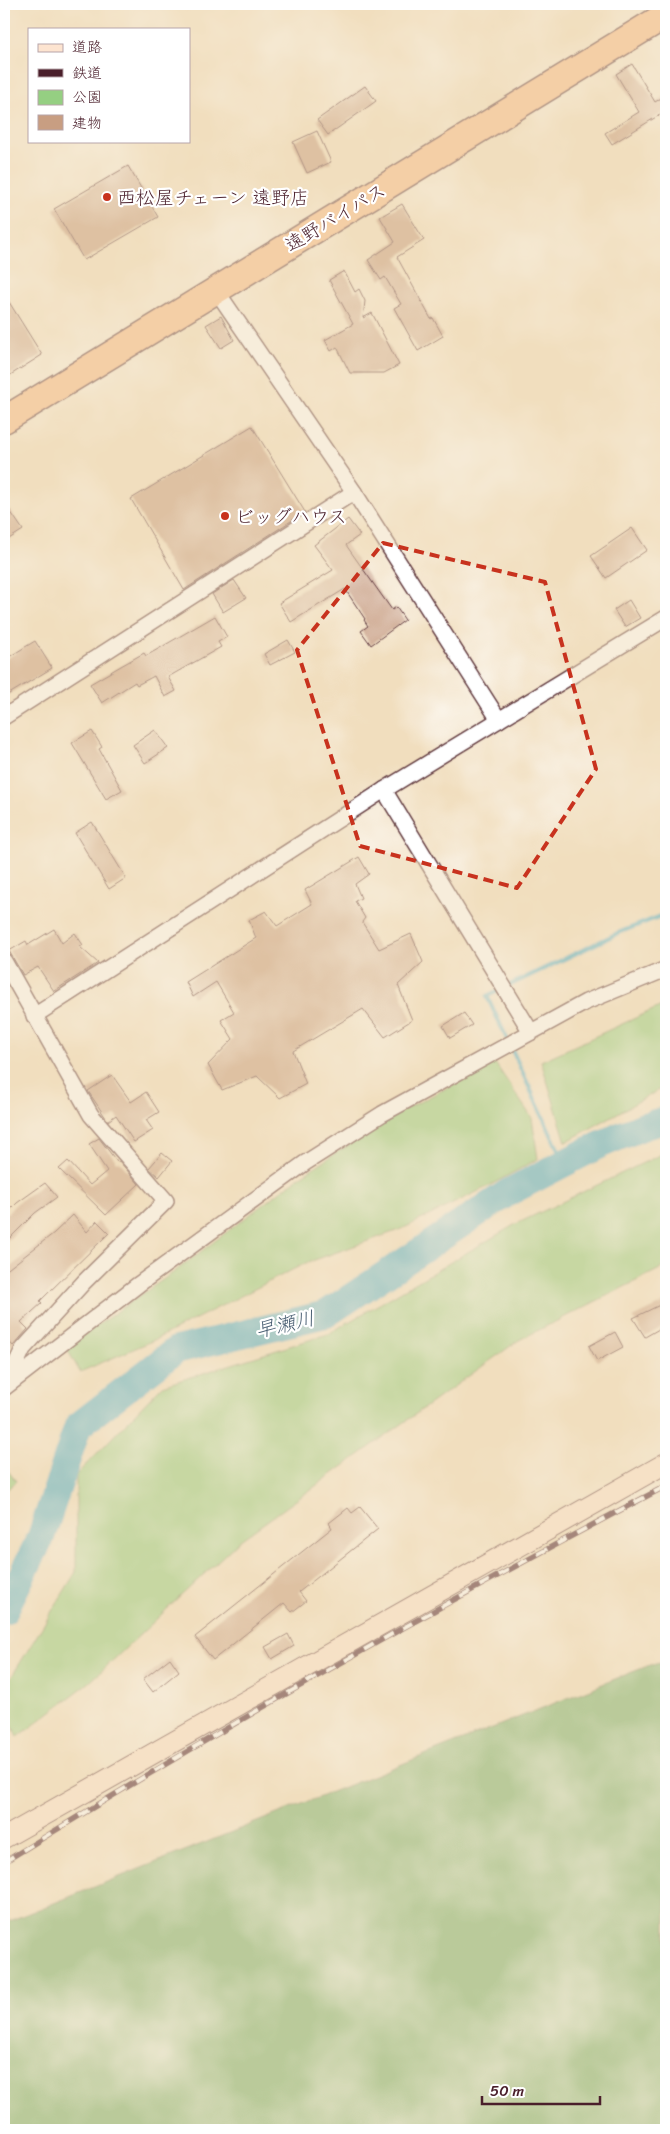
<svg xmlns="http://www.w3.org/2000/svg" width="670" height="2134" viewBox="0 0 670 2134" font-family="Sriracha,'Klee One',sans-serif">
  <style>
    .green { fill: #95cf82; stroke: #707756 }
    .forest { fill: #78b270; stroke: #61684e }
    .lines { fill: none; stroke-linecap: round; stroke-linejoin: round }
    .stream { stroke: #4badca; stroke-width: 4.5 }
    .river { stroke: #4badca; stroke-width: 28 }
    .building { fill: #c89e82 }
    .street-casing { stroke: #633c41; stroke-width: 18 }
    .secondary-casing { stroke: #633c41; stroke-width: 22 }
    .highway-casing { stroke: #633c41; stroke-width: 29 }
    .street { stroke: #fff; stroke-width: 15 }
    .secondary { stroke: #fde4d0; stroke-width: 20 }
    .highway { stroke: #f9bc8a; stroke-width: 26 }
    .rail-casing { stroke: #4a1f2b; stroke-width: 5.5 }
    .rail { stroke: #fff; stroke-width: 4; stroke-dasharray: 11; stroke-linecap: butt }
    .marked { fill: none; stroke: #c8321e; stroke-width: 4; stroke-dasharray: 10 6; stroke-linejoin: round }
    .poi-dot { fill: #c8321e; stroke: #fff; stroke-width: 2 }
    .labels { text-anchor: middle; stroke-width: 4.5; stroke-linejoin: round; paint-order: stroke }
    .poi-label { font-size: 19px; fill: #4a1f2b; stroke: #fff; text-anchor: start }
    .street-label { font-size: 19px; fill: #4a1f2b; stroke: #fff }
    .water-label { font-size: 20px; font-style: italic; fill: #4a5f73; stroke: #fff }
  </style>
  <rect width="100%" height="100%" fill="#fff"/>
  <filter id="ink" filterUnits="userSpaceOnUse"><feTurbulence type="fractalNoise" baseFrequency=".02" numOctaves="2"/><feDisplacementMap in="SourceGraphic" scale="10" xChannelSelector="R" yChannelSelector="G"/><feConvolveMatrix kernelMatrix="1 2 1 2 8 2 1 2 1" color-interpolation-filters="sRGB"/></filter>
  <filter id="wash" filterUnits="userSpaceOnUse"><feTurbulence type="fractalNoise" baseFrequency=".0096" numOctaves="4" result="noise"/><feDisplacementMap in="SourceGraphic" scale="20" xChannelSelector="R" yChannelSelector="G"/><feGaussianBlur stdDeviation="1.12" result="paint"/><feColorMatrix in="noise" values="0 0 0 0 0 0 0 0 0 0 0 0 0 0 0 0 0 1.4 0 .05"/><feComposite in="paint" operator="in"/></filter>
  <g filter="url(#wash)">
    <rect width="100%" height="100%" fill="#f1debe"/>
    <g class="green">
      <path d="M666 1004V1086L566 1142 541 1061Z"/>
      <path d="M495 1063 532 1118 538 1159 487 1187 402 1229 306 1263 152 1341 80 1372 66 1347 174 1272 299 1177 398 1113Z"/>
      <path d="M666 1152V1266L519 1340 239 1541 90 1682 18 1737 4 1710V1689L76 1572V1475L162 1386 328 1334 514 1225Z"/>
      <path d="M4 1466 16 1481 4 1493Z"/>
    </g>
    <path class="forest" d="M666 1662V2130H4V1923L650 1665Z"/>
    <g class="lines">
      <path class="stream" d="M564 1162 487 996 618 933 666 914"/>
      <path class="river" d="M4 1611 41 1537 78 1426 176 1350 326 1314 509 1192 599 1145 644 1126 666 1120"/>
    </g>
    <g id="blocks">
      <g class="building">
        <path d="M632 64 655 102 666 95V111L612 144 605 133 639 112 616 74Z"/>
        <path d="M365 86 376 101 328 135 317 120Z"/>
        <path d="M317 131 331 162 307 173 293 142Z"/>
        <path d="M128 166 158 217 84 260 54 209Z"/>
        <path d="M402 204 424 240 397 257 431 319 433 318 443 336 418 351 394 308 401 304 385 277 381 280 368 260 395 242 380 217Z"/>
        <path d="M344 271 355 292 359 289 365 301 363 318 372 313 399 365 384 373H350L337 347 331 351 325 340 353 324 329 280Z"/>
        <path d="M4 294 42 355 4 379Z"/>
        <path d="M221 316 234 340 221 348 206 325Z"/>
        <path d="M252 426 305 512 184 590 131 499Z"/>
        <path d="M4 502 23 530 4 542Z"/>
        <path d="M348 519 360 535 346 545 392 610 396 607 405 620 371 645 361 631 368 626 364 620 365 619 345 589 291 622 279 603 333 570 314 545Z"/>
        <path d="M632 528 647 550 606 578 591 556Z"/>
        <path d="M234 580 246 598 223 612 212 594Z"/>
        <path d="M629 600 640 618 625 627 614 610Z"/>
        <path d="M215 616 227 637 218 642 221 647 168 677 176 691 165 697 154 676 137 685 135 682 102 703 90 684 121 666 144 653 146 656Z"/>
        <path d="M288 640 295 652 270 665 264 654Z"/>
        <path d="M35 641 52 668 4 697V660Z"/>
        <path d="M155 730 168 748 145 763 133 745Z"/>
        <path d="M92 731 102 747 99 749 122 790 106 799 72 743Z"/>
        <path d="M92 822 126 878 109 889 75 833Z"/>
        <path d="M359 857 369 874 355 884 361 898 355 901 365 918 362 922 379 949 411 934 423 962 398 985 412 1020 385 1037 363 1009 293 1051 306 1084 280 1098 257 1076 222 1090 208 1065 233 1039 221 1020 234 1012 216 982 193 997 186 982 256 938 249 920 266 911 277 926 312 904 305 890Z"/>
        <path d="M54 929 62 943 75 933 83 945 80 947 98 963 54 991 38 967 23 975 9 951 26 941 28 945Z"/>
        <path d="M464 1013 472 1025 450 1038 443 1026Z"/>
        <path d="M112 1075 131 1102 146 1092 159 1112 146 1120 153 1130 134 1142 116 1115 108 1121 88 1091Z"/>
        <path d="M99 1138 117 1162 119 1161 139 1184 106 1215 59 1169 68 1161 90 1185 107 1171 89 1144Z"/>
        <path d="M162 1153 172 1161 159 1177 149 1168Z"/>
        <path d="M45 1183 57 1197 35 1213 4 1244V1216L17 1203Z"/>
        <path d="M73 1215 87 1232 97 1221 109 1233 40 1301 42 1303 21 1322 28 1329 13 1346 4 1336V1272L54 1233Z"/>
        <path d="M666 1302V1325L645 1337 633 1318Z"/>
        <path d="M615 1332 623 1347 597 1361 589 1346Z"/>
        <path d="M360 1507 378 1529 299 1592 306 1601 292 1612 284 1603 213 1660 195 1637 332 1528 329 1523 348 1508 352 1513Z"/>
        <path d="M288 1634 294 1646 272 1659 265 1647Z"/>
        <path d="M170 1658 179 1671 153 1692 143 1679Z"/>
      </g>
    </g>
  </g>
  <g filter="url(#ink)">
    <use href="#blocks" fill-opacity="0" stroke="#633c41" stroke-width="1"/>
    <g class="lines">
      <g class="street-casing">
        <g id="street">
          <path d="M216 290 354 492 499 720"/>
          <path d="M4 717 354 492"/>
          <path d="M384 790 531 1032"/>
          <path d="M4 961 91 1115 166 1201 84 1282 23 1349 6 1385"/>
          <path d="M34 1016 384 790 666 618"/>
          <path d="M4 1388 139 1284 305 1163 382 1114 586 1002 666 969"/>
        </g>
      </g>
      <g class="secondary-casing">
        <path id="secondary" d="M4 1838 666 1463"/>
      </g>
      <g class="highway-casing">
        <path id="highway" d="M4 420 666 15"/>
      </g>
      <use href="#street" class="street"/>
      <use href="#secondary" class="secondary"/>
      <use href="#highway" class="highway"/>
      <g class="rail-casing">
        <path id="rail" d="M4 1862C220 1728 441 1604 666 1486"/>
      </g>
      <use href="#rail" class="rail"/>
    </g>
  </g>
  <path d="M0 0H670V2134H0ZM383 543 545 582 596 769 517 888 360 846 297 650Z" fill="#f1debe" fill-opacity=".55" fill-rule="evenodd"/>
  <path class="marked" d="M383 543 545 582 596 769 517 888 360 846 297 650Z"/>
  <g class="poi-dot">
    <circle cx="107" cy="197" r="5"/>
    <circle cx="225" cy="516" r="5"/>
  </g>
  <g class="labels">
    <g class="poi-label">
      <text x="117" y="204">西松屋チェーン 遠野店</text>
      <text x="235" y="523">ビッグハウス</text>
    </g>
    <g class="street-label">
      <text transform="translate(335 217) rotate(-31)" y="7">遠野バイパス</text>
    </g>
    <g class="water-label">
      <text transform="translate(285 1324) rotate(-13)" y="7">早瀬川</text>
    </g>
  </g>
  <rect width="670" height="2134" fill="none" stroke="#fff" stroke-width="20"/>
  <rect x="28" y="28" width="162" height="115" fill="#ffffff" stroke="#b7a5aa"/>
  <rect x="38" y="44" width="25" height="8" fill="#fde4d0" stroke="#b7a5aa"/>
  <text x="72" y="52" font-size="15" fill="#4a1f2b">道路</text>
  <rect x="38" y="69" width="25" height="8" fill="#4a1f2b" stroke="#b7a5aa"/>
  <text x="72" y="78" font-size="15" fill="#4a1f2b">鉄道</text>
  <rect x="38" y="90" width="25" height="15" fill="#95cf82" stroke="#b7a5aa"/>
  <text x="72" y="102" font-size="15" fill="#4a1f2b">公園</text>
  <rect x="38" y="115" width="25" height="15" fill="#c89e82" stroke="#b7a5aa"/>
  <text x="72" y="128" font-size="15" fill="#4a1f2b">建物</text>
  <path d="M482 2096v8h118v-8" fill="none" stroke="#4a1f2b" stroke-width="2.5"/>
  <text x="490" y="2096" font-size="15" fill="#4a1f2b" stroke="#ffffff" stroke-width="4" paint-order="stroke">50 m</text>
</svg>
